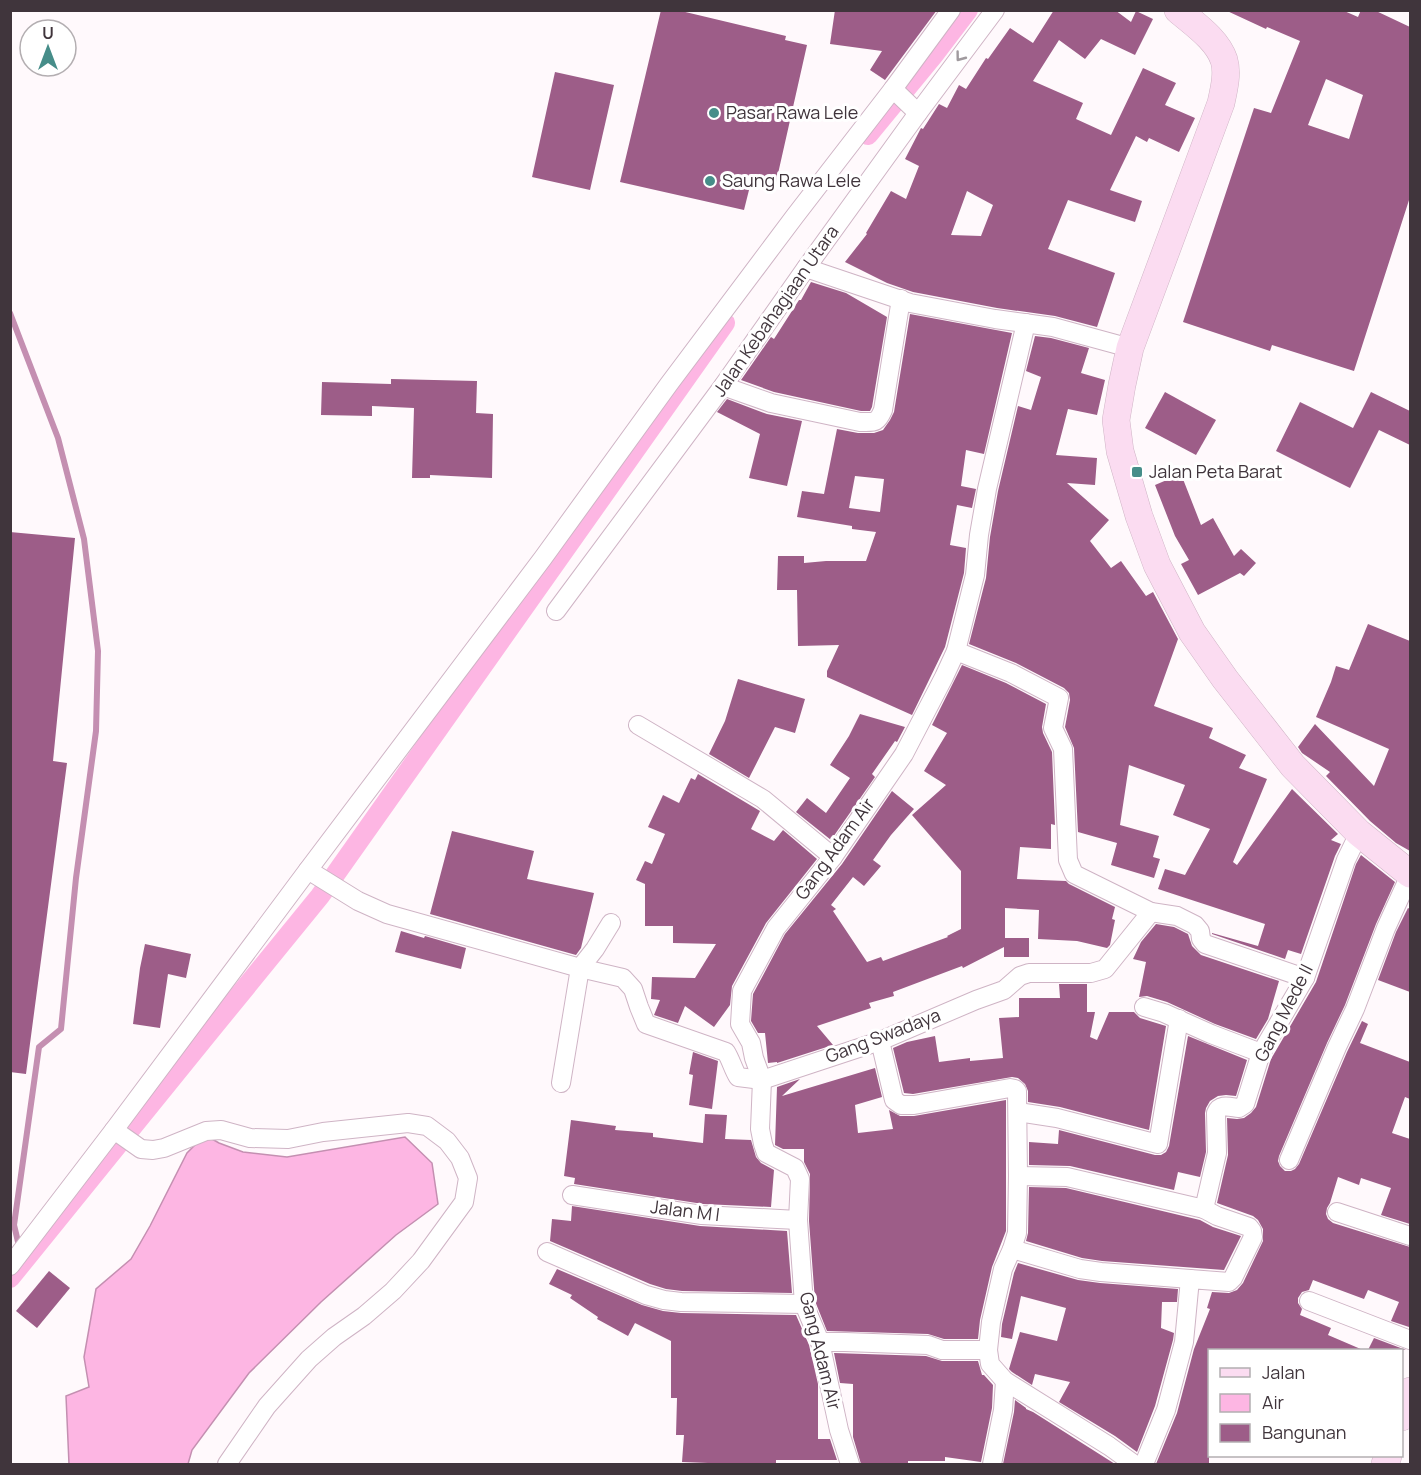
<svg xmlns="http://www.w3.org/2000/svg" width="1421" height="1475" viewBox="0 0 1421 1475" font-family="Manrope,sans-serif">
  <style>
    .water { fill: #fdb6e3; stroke: #c48fb1; stroke-width: 1.5 }
    .lines { fill: none; stroke-linecap: round; stroke-linejoin: round }
    .stream { stroke: #c48fb1; stroke-width: 6 }
    .canal { stroke: #fdb6e3; stroke-width: 20 }
    .building { fill: #9d5d88; fill-rule: evenodd }
    .street-casing { stroke: #cfb4c5; stroke-width: 20 }
    .secondary-casing { stroke: #cfb4c5; stroke-width: 28 }
    .street { stroke: #fff; stroke-width: 18 }
    .secondary { stroke: #fbdcf1; stroke-width: 27 }
    .oneway { stroke: #a09a9e }
    .poi-dot { fill: #468d89; stroke: #fff; stroke-width: 2 }
    .labels { text-anchor: middle; stroke-width: 6; stroke-linejoin: round; paint-order: stroke }
    .poi-label { font-size: 18px; fill: #40353c; stroke: #fff; text-anchor: start }
    .street-label { font-size: 18px; fill: #40353c; stroke: #fff }
  </style>
  <rect width="100%" height="100%" fill="#fff9fc"/>
  <path class="water" d="M205 1135 219 1143 243 1152 287 1157 405 1137 432 1163 438 1204 396 1235 321 1302 249 1373 192 1450 188 1464H69L66 1396 89 1387 84 1357 96 1289 131 1259 150 1226 187 1153Z"/>
  <g class="lines">
    <path class="stream" d="M10 313 58 438 84 539 98 651 96 731 76 878 61 1029 39 1047 14 1225 19 1246"/>
    <g class="canal">
      <path d="M868 135 933 56 968 10"/>
      <path d="M10 1278 210 1031 320 896 725 323"/>
    </g>
  </g>
  <g class="building">
    <path d="M661 10H677L786 36 785 40 807 45 775 187 751 182 744 210 620 182Z"/>
    <path d="M835 10H937L885 80 870 70 882 51 830 44Z"/>
    <path d="M1054 10H1115L1131 22 1136 11 1153 19 1135 55 1101 39 1085 59 1059 40 1033 81 1083 103 1076 119 1111 135 1143 68 1176 83 1165 105 1195 118 1179 152 1149 138 1147 142 1136 136 1110 190 1142 201 1135 222 1068 200 1048 249 1115 273 1097 327 1055 316 997 308 913 292 887 283 845 262 867 234 866 233 891 191 906 199 919 166 905 159 921 128 923 129 939 104 947 108 959 85 966 89 986 58 988 59 1010 28 1033 43ZM967 191 993 205 981 236 951 235Z"/>
    <path d="M1225 10H1342L1358 17 1361 10H1374L1410 27V197L1354 371 1272 345 1270 351 1183 322 1254 108 1271 113 1300 41 1267 27 1266 29ZM1326 79 1363 95 1349 139 1308 125Z"/>
    <path d="M555 72 614 85 590 190 532 177Z"/>
    <path d="M811 282 846 293 887 317 872 407 870 411H861L774 392 741 380 771 337 774 339 799 300H801Z"/>
    <path d="M910 314 1012 333 984 454 966 450 961 486 976 489 972 508 957 505 950 545 966 548 964 573 945 647 912 715 827 677V671L839 645 798 646 797 590H777L778 556H804V563L826 561H866L876 532 852 529V526L797 517 802 491 824 494 837 429 858 433H874L883 430 890 420 894 412ZM855 476 884 479 880 512 849 508Z"/>
    <path d="M1035 336 1051 338 1089 348 1081 373 1105 380 1097 415 1068 409 1056 455 1097 458 1095 485 1067 483 1109 520 1090 541 1111 568 1121 561 1146 596 1153 592 1178 639 1154 706 1213 728 1209 738 1246 755 1239 768 1267 779 1233 862 1237 865 1292 789 1338 834 1331 840 1341 844 1335 856 1301 954 1288 950 1285 959 1212 934V933L1258 946 1265 924 1158 889 1165 869 1185 875 1210 829 1173 815 1185 785 1129 765 1120 825 1159 836 1153 857 1160 859 1154 878 1111 865 1117 843 1078 832 1074 748 1065 727 1070 700 1069 693 1064 688 1016 663 969 644 986 578 990 537 998 491 1018 406 1031 410 1041 377 1026 371Z"/>
    <path d="M391 379 477 381 476 413 493 414 492 478 430 475V478H412L414 408 372 406V416L321 415 322 382 391 384Z"/>
    <path d="M1165 392 1216 420 1196 455 1145 428Z"/>
    <path d="M1371 392 1410 411V445L1379 430 1350 488 1276 451 1300 402 1353 428Z"/>
    <path d="M727 399 767 414 802 421 787 486 749 478 760 434 717 412Z"/>
    <path d="M1181 474 1201 525 1213 518 1234 556 1241 549 1256 563 1244 576 1240 573 1198 595 1181 564 1189 560 1175 536 1155 485Z"/>
    <path d="M10 532 75 538 53 761 67 763 26 1074 10 1072Z"/>
    <path d="M1368 624 1410 641V851L1396 843 1370 821 1326 776 1330 772 1302 753 1298 747 1315 724 1374 786 1389 749 1316 717 1331 682 1336 666 1349 670Z"/>
    <path d="M962 665 1006 683 1046 704 1042 727 1043 733 1052 752 1055 825 1051 824V849L1020 847 1017 879 1066 881 1069 884 1115 907 1112 919 1115 920 1110 945 1107 948 1077 941 1038 939 1039 910 1005 908V938H1029V957H1004V947L963 968 962 966 893 992 894 996 869 1003 871 1008 817 1026 833 1045 777 1063V1062L768 1063 765 1033H758L751 1021 753 994 785 934 842 864 892 791 914 809 891 835 873 860 881 866 864 886 853 877 831 905 836 909 833 911 867 962 881 957 883 961 948 937 947 936 961 929V871L912 815 946 785 924 771 947 733 932 725Z"/>
    <path d="M738 679 805 699 795 733 775 727 749 778 709 754 725 721Z"/>
    <path d="M860 714 905 727 897 742 895 741 872 774 875 777 831 840 796 812 807 798 826 813 850 778 830 765 849 736Z"/>
    <path d="M698 774 760 811 751 829 774 841 783 830 817 859 766 923 732 986 730 1005 714 1027 685 1006 678 1023 654 1015 660 1000 651 999 652 977 695 978 716 944 673 943V926H645V884L636 880 645 861 652 864 665 834 648 827 663 795 679 803 691 778 695 780Z"/>
    <path d="M452 831 534 851 527 879 594 893 581 948 576 955 430 914Z"/>
    <path d="M1361 855 1395 882 1376 924 1345 1005 1327 1043 1279 1156 1278 1161 1280 1166 1285 1171H1291L1295 1169 1299 1164 1347 1052 1362 1021 1368 1024 1360 1043 1410 1062V1099L1405 1097 1392 1133 1410 1139V1224L1381 1215 1391 1188 1361 1178 1359 1185 1338 1177 1330 1203 1327 1208 1326 1214 1328 1219 1333 1223 1410 1247V1323L1409 1327 1391 1321 1399 1302 1368 1290 1364 1299 1313 1280 1309 1290 1302 1292 1298 1298V1303L1302 1309 1300 1315 1331 1328 1328 1335 1363 1350H1209V1464H1156L1177 1413 1194 1349 1210 1309 1207 1308 1212 1292 1229 1293 1237 1290 1243 1283 1263 1241V1229L1258 1220 1253 1216 1217 1203 1228 1155 1227 1118 1237 1119 1244 1118 1251 1113 1256 1107 1271 1059 1316 982 1356 864Z"/>
    <path d="M1408 908 1410 909V992L1378 980 1396 932Z"/>
    <path d="M1156 924 1174 927 1188 934 1192 946 1201 955 1279 981 1268 1019 1256 1039 1215 1024 1167 1002 1147 996 1139 997 1146 962 1133 959 1141 942Z"/>
    <path d="M401 931 424 938 425 936 466 948 461 969 395 952Z"/>
    <path d="M145 944 191 954 186 978 168 974 160 1028 133 1024 140 968Z"/>
    <path d="M1059 984H1087V1012H1095L1090 1037 1097 1040 1109 1012H1134L1140 1018 1166 1026 1149 1130 1060 1107 1028 1102V1091L1025 1084 1018 1078 1012 1077 913 1094 904 1093 893 1048 907 1042 935 1036 939 1062 970 1058V1061L1003 1058 999 1018 1019 1017V998H1060Z"/>
    <path d="M1188 1036 1247 1060 1236 1096 1226 1095 1218 1096 1210 1101 1206 1108 1205 1113 1206 1152 1200 1177 1178 1172 1174 1190 1070 1166 1029 1165V1142L1058 1144 1059 1130 1155 1155H1161L1166 1152 1169 1146Z"/>
    <path d="M693 1052 718 1061 712 1109 689 1105 693 1075 689 1074Z"/>
    <path d="M875 1068 882 1097 855 1105 858 1133 893 1129 889 1110 900 1116H914L1006 1100V1231L992 1267 980 1320 978 1339H944L928 1334 827 1331 815 1301 809 1221 810 1174 804 1162V1149H783L775 1145 777 1087 800 1079 782 1096Z"/>
    <path d="M705 1114 727 1115 725 1139 751 1140 756 1157 761 1163 774 1170 771 1207 703 1204 574 1184 575 1178 564 1176 571 1120 616 1126 615 1130 653 1133V1137L703 1143Z"/>
    <path d="M1029 1187 1066 1188 1200 1220 1213 1227 1241 1236 1224 1270 1102 1261 1082 1258 1026 1241 1028 1233Z"/>
    <path d="M572 1206 700 1226 787 1231 792 1293 682 1291 666 1289 650 1284 550 1241 552 1219 571 1221Z"/>
    <path d="M1018 1263 1078 1280 1100 1283 1178 1289 1177 1302H1162L1161 1328 1174 1333 1173 1340 1155 1406 1137 1452 1115 1436 1059 1402 1070 1382 1035 1374 1032 1385 1012 1372 1009 1369 1020 1332 1057 1341 1066 1308 1021 1296 1012 1339 1001 1337 1002 1324 1014 1273Z"/>
    <path d="M557 1269 642 1305 663 1311 681 1313 796 1315 809 1345 818 1384V1439H830L837 1460H776V1464H708V1463L682 1462 684 1435H676L677 1398H671V1341L635 1323 628 1336 597 1319 598 1317 570 1298 572 1295 549 1284Z"/>
    <path d="M49 1271 70 1288 37 1328 16 1311Z"/>
    <path d="M1374 1338 1406 1350H1368Z"/>
    <path d="M834 1353 926 1356 942 1361H978L982 1375H984L993 1385 992 1408 981 1462 945 1457V1461H908V1464H861L853 1437V1384L840 1383Z"/>
    <path d="M1015 1400 1026 1408V1409L1033 1412 1115 1464H1003L1014 1412Z"/>
  </g>
  <g class="lines">
    <g class="street-casing">
      <g id="street">
        <path d="M893 89 918 113"/>
        <path d="M806 268 910 303 995 319 1053 327 1130 348"/>
        <path d="M723 386 771 403 860 422C874 422 877 424 883 410L901 299"/>
        <path d="M556 611 723 386 806 268 918 113 995 10"/>
        <path d="M956 651 1011 673 1059 698 1053 728 1063 749 1068 860 1074 874 1151 912 1177 916 1195 925 1200 931 1201 939 1205 944 1305 978"/>
        <path d="M638 725 763 799 833 857"/>
        <path d="M308 870 358 901 387 914 580 968 623 978 633 989 639 1007 646 1024 726 1052C731 1060 733 1069 738 1077L762 1080 880 1041 976 1000 1004 990 1020 976 1029 973H1091L1105 969 1151 912"/>
        <path d="M1144 1007 1164 1013 1211 1034 1261 1053"/>
        <path d="M880 1041 894 1100 901 1105H914L1010 1088 1015 1089 1017 1091 1018 1176 1017 1233 1012 1249 1003 1269 991 1322 988 1350 990 1364 1005 1381 1109 1446 1134 1464"/>
        <path d="M561 1083 580 968 595 949 611 923"/>
        <path d="M1018 1112 1057 1118 1158 1144 1179 1019"/>
        <path d="M114 1130 141 1149 153 1150 164 1148 206 1131 221 1130 250 1138 288 1139 323 1132 408 1123 427 1126 447 1141 460 1158 468 1178 464 1202 421 1261 393 1291 364 1316 334 1337 309 1359 267 1406 227 1464"/>
        <path d="M1289 1160 1337 1047 1355 1009 1386 928 1410 875"/>
        <path d="M1018 1176 1067 1177 1204 1209 1217 1153 1216 1113C1220 1103 1230 1107 1239 1108L1245 1104 1261 1053 1305 978 1346 860 1359 833"/>
        <path d="M572 1195 702 1215 798 1220"/>
        <path d="M1337 1212 1410 1236"/>
        <path d="M1012 1249 1080 1269 1101 1272 1190 1279"/>
        <path d="M547 1252 646 1295 664 1300 681 1302 804 1304"/>
        <path d="M10 1266 114 1130 308 870 543 558 669 384 795 216 893 89 951 10"/>
        <path d="M1309 1301 1410 1340"/>
        <path d="M820 1342H845L928 1345 942 1350H988"/>
        <path d="M850 1464 839 1430 820 1342 804 1304 798 1220 800 1179 795 1168 766 1153 763 1144 760 1129 762 1080 754 1058 751 1043 740 1024 742 991 776 928 833 857 904 754 944 677 956 651 975 575 979 535 987 489 1026 323"/>
        <path d="M992 1464 1003 1410 1005 1381"/>
        <path d="M1144 1464 1166 1410 1184 1342 1190 1279 1229 1282 1233 1278 1253 1237 1252 1231 1249 1227 1217 1216 1204 1209"/>
      </g>
    </g>
    <g class="secondary-casing">
      <g id="secondary">
        <path d="M1178 10C1194 24 1217 39 1224 60 1228 73 1224 89 1221 103L1130 348 1122 385 1116 420 1120 451 1139 516 1157 565 1192 632 1225 679 1293 766 1359 833 1410 874"/>
        <path d="M1402 1417 1410 1391"/>
        <path d="M1385 1464 1388 1456"/>
      </g>
    </g>
    <use href="#street" class="street"/>
    <use href="#secondary" class="secondary"/>
  </g>
  <defs><path id="oneway-chevron" d="M-2-3.5L2.5 0L-2 3.5" fill="none" stroke-width="1.6" stroke-linecap="round" stroke-linejoin="round" transform="scale(1.5)"/></defs>
  <use class="oneway" href="#oneway-chevron" transform="translate(960 57) rotate(127)"/>
  <g class="poi-dot">
    <circle cx="714" cy="113" r="6"/>
    <circle cx="710" cy="181" r="6"/>
    <rect x="1131" y="466" width="12" height="12" rx="3"/>
  </g>
  <g class="labels">
    <g class="poi-label">
      <text x="726" y="119">Pasar Rawa Lele</text>
      <text x="722" y="187">Saung Rawa Lele</text>
      <text x="1149" y="478">Jalan Peta Barat</text>
    </g>
    <g class="street-label">
      <text transform="translate(776 311) rotate(-55)" y="6">Jalan Kebahagiaan Utara</text>
      <text transform="translate(835 849) rotate(-54)" y="6">Gang Adam Air</text>
      <text transform="translate(1284 1013) rotate(-63)" y="6">Gang Mede II</text>
      <text transform="translate(883 1036) rotate(-21)" y="6">Gang Swadaya</text>
      <text transform="translate(685 1211) rotate(7)" y="6">Jalan M I</text>
      <text transform="translate(820 1351) rotate(76)" y="6">Gang Adam Air</text>
    </g>
  </g>
  <rect width="1421" height="1475" fill="none" stroke="#40353c" stroke-width="24"/>
  <rect x="1208" y="1349" width="195" height="108" fill="#ffffff" stroke="#b3aeb1" stroke-width="1.5"/>
  <rect x="1220" y="1368" width="30" height="9" fill="#fbdcf1" stroke="#b3aeb1" stroke-width="1.5"/>
  <text x="1262" y="1379" font-size="18" fill="#40353c">Jalan</text>
  <rect x="1220" y="1394" width="30" height="18" fill="#fdb6e3" stroke="#b3aeb1" stroke-width="1.5"/>
  <text x="1262" y="1409" font-size="18" fill="#40353c">Air</text>
  <rect x="1220" y="1424" width="30" height="18" fill="#9d5d88" stroke="#b3aeb1" stroke-width="1.5"/>
  <text x="1262" y="1439" font-size="18" fill="#40353c">Bangunan</text>
  <g transform="translate(48 48)"><circle r="28" fill="#ffffff" stroke="#b3aeb1" stroke-width="1.5"/>
  <path d="M0-4.5L10 22L0 15L-10 22Z" fill="#468d89"/>
  <text y="-9" font-size="16" font-weight="bold" text-anchor="middle" fill="#40353c">U</text>
  </g>
</svg>
